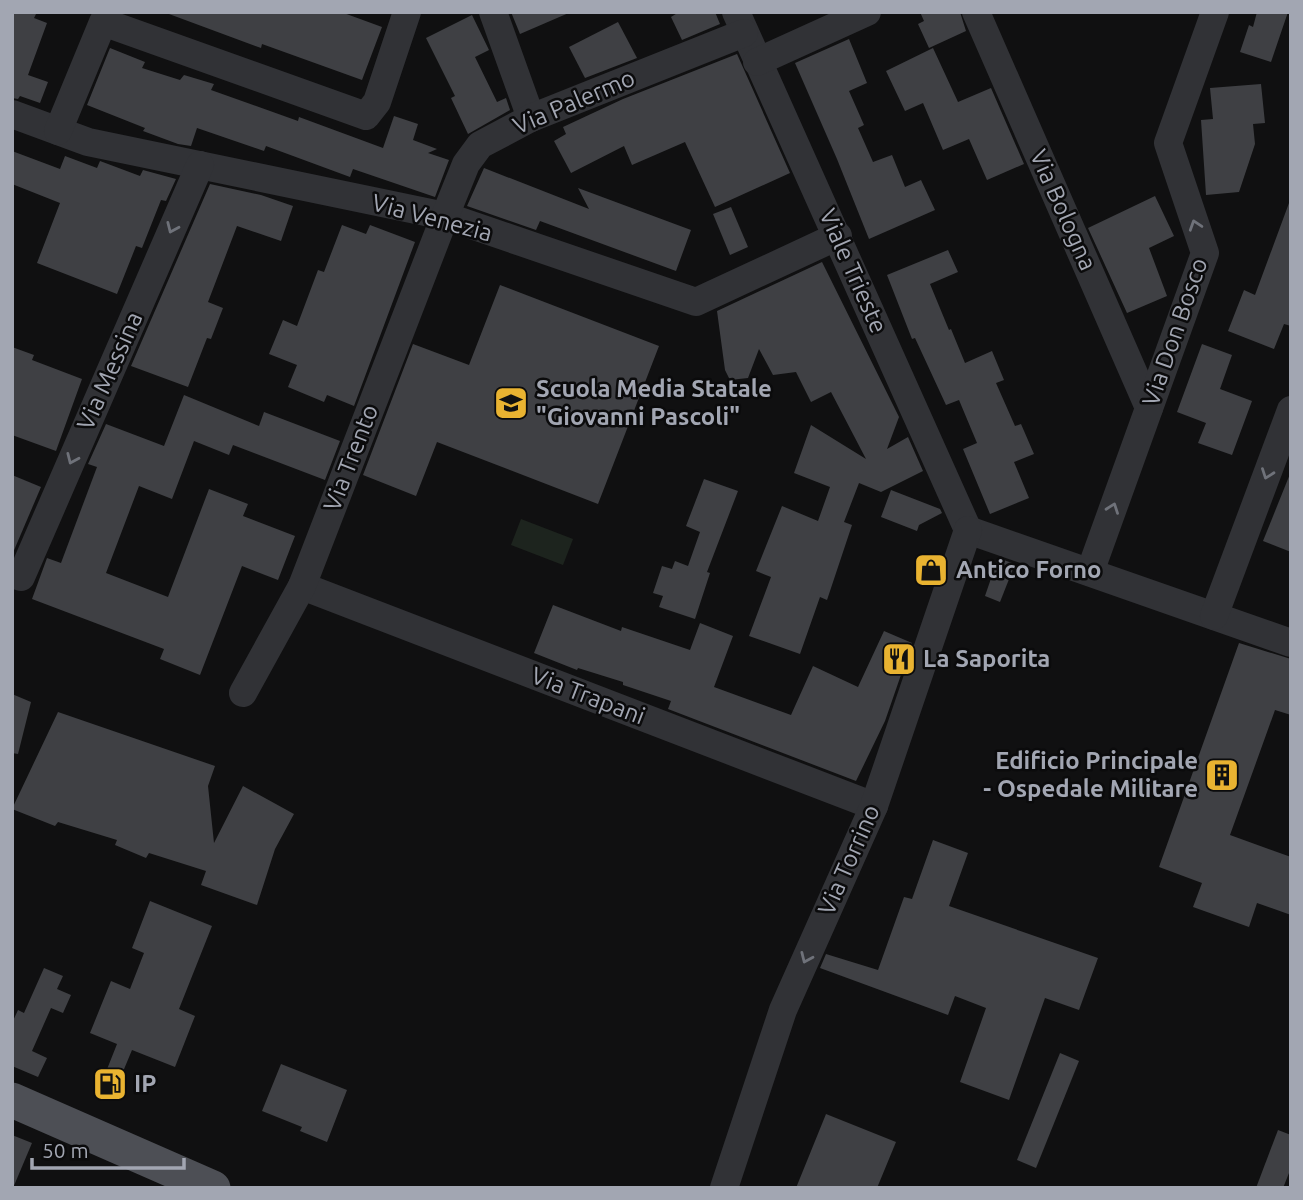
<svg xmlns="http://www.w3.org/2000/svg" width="1303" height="1200" viewBox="0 0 1303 1200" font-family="Ubuntu,sans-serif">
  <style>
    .garden { fill: #1d241e }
    .building { fill: #3f4044 }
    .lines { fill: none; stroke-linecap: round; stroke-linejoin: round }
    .minor { stroke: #313236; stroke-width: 28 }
    .major { stroke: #4d4f55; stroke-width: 35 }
    .oneway { stroke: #6f727a }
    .labels { text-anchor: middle; stroke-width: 5; stroke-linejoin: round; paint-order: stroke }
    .street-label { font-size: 24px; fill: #a2a6b2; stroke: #0b0b0c }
    .poi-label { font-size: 24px; font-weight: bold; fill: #a2a6b2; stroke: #0b0b0c; text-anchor: start }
  </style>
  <rect width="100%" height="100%" fill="#101011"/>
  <path class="garden" d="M521 519 573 539 563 565 511 545Z"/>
  <g class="building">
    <path d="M12 12H37L34 18 47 23 28 75 48 82 40 103 20 96 18 99 12 98Z"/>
    <path d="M170 12H341L382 27 362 80 262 44 261 48 169 14Z"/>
    <path d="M511 12H571L520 34Z"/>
    <path d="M679 12H715L720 24 682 40 671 17Z"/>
    <path d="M920 12H960L966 31 929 48 918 24 924 21Z"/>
    <path d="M1257 12H1288L1271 62 1240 52 1249 25 1253 27Z"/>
    <path d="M472 15 489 50 475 57 497 102 506 98 510 110 468 134 451 98 455 96 426 38Z"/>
    <path d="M618 22 637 58 585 78 569 47Z"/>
    <path d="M849 39 867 83 849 91 864 125 858 128 873 162 892 155 905 187 921 180 935 210 869 239 837 159 795 63Z"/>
    <path d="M110 48 145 62 142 68 180 80 184 75 214 84 211 90 298 121 299 117 383 148 394 116 418 124 413 140 437 149 428 153 449 160 435 197 353 169 350 177 266 146 264 151 197 128 191 146 178 144 143 131 145 128 87 105Z"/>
    <path d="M933 48 958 102 991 88 1024 164 987 180 969 139 943 150 923 103 905 111 886 71Z"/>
    <path d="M737 54 790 173 715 207 685 142 632 165 624 146 571 173 554 141 566 134 563 127 623 99Z"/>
    <path d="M1261 84 1265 123 1253 124 1255 144 1239 192 1206 195 1201 120 1213 119 1210 88Z"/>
    <path d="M12 151 60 169 65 156 97 168 100 161 140 176 143 170 176 179 166 201 161 200 142 248 136 246 117 294 37 263 60 203 12 184Z"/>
    <path d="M484 168 589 209 578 188 691 230 676 271 540 221 536 230 467 206Z"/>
    <path d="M210 184 261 195 293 206 281 241 237 226 208 302 223 308 211 339 207 338 188 387 131 366Z"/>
    <path d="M1155 196 1174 236 1149 248 1167 296 1127 313 1088 228Z"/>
    <path d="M1289 203 1291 326 1284 324 1274 349 1228 331 1244 290 1255 295Z"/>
    <path d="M731 207 748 247 730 255 713 214Z"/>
    <path d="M342 225 366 234 370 225 415 242 354 406 327 395 324 402 288 387 297 365 269 354 283 320 297 326 318 270 324 272Z"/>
    <path d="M948 250 958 272 930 284 949 330 951 329 965 363 992 351 1004 380 996 383 1015 426 1021 424 1034 454 1014 462 1029 498 990 514 963 449 977 443 959 400 946 405 915 338 912 339 887 275Z"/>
    <path d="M822 262 899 417 887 449 908 437 923 471 881 492 859 483 844 522 852 525 827 600 820 597 800 654 749 636 771 577 756 571 782 506 818 521 830 487 794 473 811 425 866 459 831 392 811 402 796 372 773 375 759 349 748 378 730 380 725 370 717 311Z"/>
    <path d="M500 285 659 346 598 504 437 442 416 496 363 475 413 344 469 365Z"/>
    <path d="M1202 344 1232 355 1220 389 1252 401 1232 455 1198 443 1206 423 1177 412Z"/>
    <path d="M12 347 34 355 32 360 82 379 56 451 12 435Z"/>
    <path d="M184 395 259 426 264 412 340 441 325 480 233 445 229 455 194 441 172 499 139 486 106 573 168 597 209 489 248 504 243 516 295 536 278 580 242 566 200 675 160 659 164 649 32 599 47 558 61 563 97 467 88 464 106 424 164 446Z"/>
    <path d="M1290 474H1291V552L1263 541Z"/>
    <path d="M12 475 41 487 12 555Z"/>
    <path d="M704 479 738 491 707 572 710 573 695 619 659 607 663 596 653 593 662 566 672 569 675 561 688 566 700 532 686 526Z"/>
    <path d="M891 490 940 509 942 513 919 525 917 531 881 517Z"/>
    <path d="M998 558 1015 564 1000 602 985 596Z"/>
    <path d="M553 605 621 631 622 627 690 650 700 623 733 636 714 687 791 715 813 666 858 687 884 631 912 643 885 721 856 781 668 709 671 701 623 685V682L578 668 577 670 534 653Z"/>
    <path d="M1239 643 1291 659V715L1275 710 1230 835 1291 857V915L1257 903 1249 927 1193 907 1202 883 1159 867Z"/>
    <path d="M12 694 31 702 18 754 12 753Z"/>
    <path d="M58 712 215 766 208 786 214 843 243 786 294 814 275 849 257 905 201 885 206 871 149 853 146 858 115 845 117 840 58 822 55 826 12 809Z"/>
    <path d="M933 840 968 853 949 906 1098 958 1079 1010 1045 998 1009 1100 960 1082 986 1008 955 996 948 1015 820 968 826 954 878 970 904 897 912 899Z"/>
    <path d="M150 901 212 926 179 1009 195 1016 175 1067 132 1050 112 1098 98 1092 117 1044 90 1033 111 981 130 989 144 953 132 948Z"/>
    <path d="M44 968 63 976 57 989 71 995 63 1013 51 1008 32 1051 47 1058 38 1077 12 1066V1023L18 1010 24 1013Z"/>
    <path d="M1060 1053 1079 1061 1036 1168 1017 1160Z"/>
    <path d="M281 1064 347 1090 327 1142 300 1131 302 1127 262 1111Z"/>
    <path d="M826 1114 896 1142 877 1188H796Z"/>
    <path d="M1278 1130 1291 1135V1168L1283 1188H1256Z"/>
    <path d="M12 1135 32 1143 13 1188H12Z"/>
  </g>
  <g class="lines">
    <g class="minor">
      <path d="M493 12 531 118"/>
      <path d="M736 12 968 530"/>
      <path d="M976 12 1149 408"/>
      <path d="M757 62 867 12"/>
      <path d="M12 114 88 142 445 216 696 302 838 236"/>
      <path d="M58 131 103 22 366 116 377 102 407 12"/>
      <path d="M968 530 1291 643"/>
      <path d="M1090 572 1205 253 1168 143 1215 12"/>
      <path d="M12 574 21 577 200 165"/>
      <path d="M302 586 874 806"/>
      <path d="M1214 616 1291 410"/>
      <path d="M243 693 302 586 445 216 466 164 480 145 531 118 744 33"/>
      <path d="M724 1188 783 1010 874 806 968 530"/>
    </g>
    <path class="major" d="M12 1100 213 1188"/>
  </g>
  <defs><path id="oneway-chevron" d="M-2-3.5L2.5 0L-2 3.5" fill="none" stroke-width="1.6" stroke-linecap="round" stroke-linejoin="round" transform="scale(1.75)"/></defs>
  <g class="oneway">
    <use href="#oneway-chevron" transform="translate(1195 225) rotate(-108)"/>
    <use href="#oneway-chevron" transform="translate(172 228) rotate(114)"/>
    <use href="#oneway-chevron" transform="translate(72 459) rotate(114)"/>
    <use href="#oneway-chevron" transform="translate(1267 474) rotate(110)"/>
    <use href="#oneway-chevron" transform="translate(1113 508) rotate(-70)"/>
    <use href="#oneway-chevron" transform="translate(806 958) rotate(114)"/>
  </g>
  <defs>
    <g id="school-square" transform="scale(1.75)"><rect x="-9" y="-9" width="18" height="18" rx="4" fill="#e9b331" stroke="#0b0b0c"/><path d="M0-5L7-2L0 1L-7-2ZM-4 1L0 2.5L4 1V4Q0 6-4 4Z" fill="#111"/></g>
    <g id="shop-square" transform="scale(1.75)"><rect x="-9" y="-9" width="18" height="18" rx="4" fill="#e9b331" stroke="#0b0b0c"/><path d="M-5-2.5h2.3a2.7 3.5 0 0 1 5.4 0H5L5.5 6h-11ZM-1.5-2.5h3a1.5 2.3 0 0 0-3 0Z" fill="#111"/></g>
    <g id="restaurant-square" transform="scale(1.75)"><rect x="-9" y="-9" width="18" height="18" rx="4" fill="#e9b331" stroke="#0b0b0c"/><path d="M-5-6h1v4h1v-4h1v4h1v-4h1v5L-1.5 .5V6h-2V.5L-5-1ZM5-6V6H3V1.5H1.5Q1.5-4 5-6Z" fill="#111"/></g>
    <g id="building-square" transform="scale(1.75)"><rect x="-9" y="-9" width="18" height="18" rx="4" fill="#e9b331" stroke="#0b0b0c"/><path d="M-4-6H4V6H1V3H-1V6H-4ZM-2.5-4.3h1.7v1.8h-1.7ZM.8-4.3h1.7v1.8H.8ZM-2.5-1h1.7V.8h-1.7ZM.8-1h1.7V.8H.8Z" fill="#111"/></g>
    <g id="fuel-square" transform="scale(1.75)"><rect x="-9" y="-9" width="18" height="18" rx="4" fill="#e9b331" stroke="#0b0b0c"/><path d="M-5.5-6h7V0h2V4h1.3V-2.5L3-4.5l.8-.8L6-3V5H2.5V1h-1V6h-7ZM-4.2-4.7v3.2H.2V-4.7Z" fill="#111"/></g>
  </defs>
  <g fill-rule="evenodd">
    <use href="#school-square" x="511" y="403"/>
    <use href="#shop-square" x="931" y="570"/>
    <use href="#restaurant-square" x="899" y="659"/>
    <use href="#building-square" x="1222" y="775"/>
    <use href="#fuel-square" x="110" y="1084"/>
  </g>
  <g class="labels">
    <g class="street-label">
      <text transform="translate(574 102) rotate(-23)" y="8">Via Palermo</text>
      <text transform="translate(1063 210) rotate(66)" y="8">Via Bologna</text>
      <text transform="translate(432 218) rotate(15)" y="8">Via Venezia</text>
      <text transform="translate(853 271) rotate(66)" y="8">Viale Trieste</text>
      <text transform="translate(1175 332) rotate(-71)" y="8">Via Don Bosco</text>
      <text transform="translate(110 371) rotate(-66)" y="8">Via Messina</text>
      <text transform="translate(351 458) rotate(-69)" y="8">Via Trento</text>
      <text transform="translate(588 696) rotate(21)" y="8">Via Trapani</text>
      <text transform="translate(849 860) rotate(-66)" y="8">Via Torrino</text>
    </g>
    <g class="poi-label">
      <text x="536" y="397">Scuola Media Statale<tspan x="536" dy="28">"Giovanni Pascoli"</tspan></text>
      <text x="956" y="578">Antico Forno</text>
      <text x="923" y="667">La Saporita</text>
      <text x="1198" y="769" text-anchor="end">Edificio Principale<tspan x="1198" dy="28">- Ospedale Militare</tspan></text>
      <text x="134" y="1092">IP</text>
    </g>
  </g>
  <rect width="1303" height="1200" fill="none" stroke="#a2a6b2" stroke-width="28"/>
  <path d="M32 1158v10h152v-10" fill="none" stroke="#a2a6b2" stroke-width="3.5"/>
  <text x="42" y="1158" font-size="21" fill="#a2a6b2" stroke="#0b0b0c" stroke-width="5" paint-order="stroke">50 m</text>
</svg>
